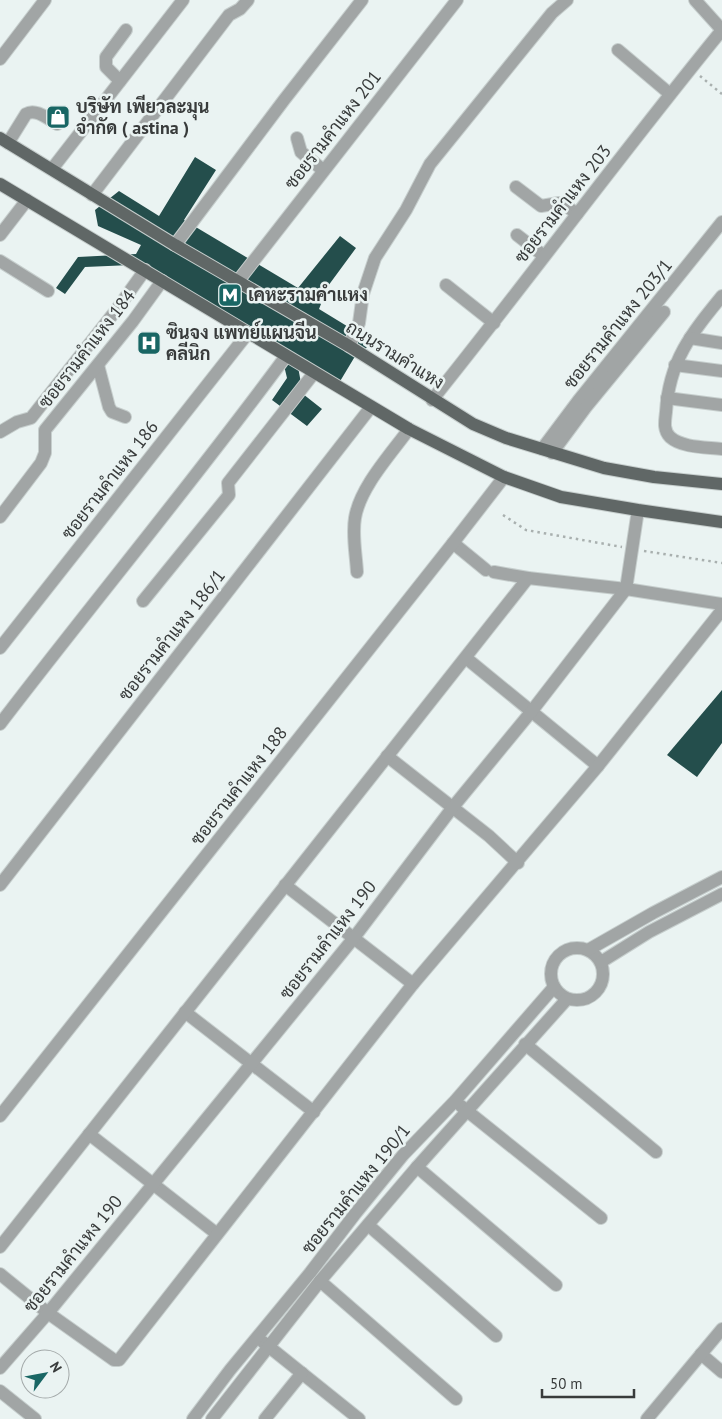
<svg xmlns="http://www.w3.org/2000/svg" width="722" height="1419" viewBox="0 0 722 1419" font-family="'PT Sans',Sarabun,sans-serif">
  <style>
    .building { fill: #244e4c }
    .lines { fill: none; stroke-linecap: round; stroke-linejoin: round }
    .minor-casing { stroke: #c6cecd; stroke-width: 14 }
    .major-casing { stroke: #c6cecd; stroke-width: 14 }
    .path { stroke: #a9b0af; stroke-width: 2.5; stroke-dasharray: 2.5 4; stroke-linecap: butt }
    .minor { stroke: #a1a5a5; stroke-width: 12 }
    .major { stroke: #606766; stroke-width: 12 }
    .labels { text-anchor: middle; stroke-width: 5; stroke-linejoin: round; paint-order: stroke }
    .poi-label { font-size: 18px; font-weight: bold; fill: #383b3b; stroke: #eaf3f2; text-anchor: start }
    .street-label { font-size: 18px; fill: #383b3b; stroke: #eaf3f2 }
  </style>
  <rect width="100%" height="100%" fill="#eaf3f2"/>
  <g class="building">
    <path d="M195 157 216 170 184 220 298 288 340 236 356 248 317 301 321 304 319 309 373 342 354 358 339 383 296 356 303 394 322 409 307 426 272 400 287 378 282 357 131 265 85 267 65 294 56 288 78 257 136 254 141 245 98 226 95 210 119 191 159 216Z"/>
    <path d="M722 690V743L697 777 667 755Z"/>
  </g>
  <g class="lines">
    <g class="minor-casing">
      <g id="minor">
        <path d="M695 0 722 30"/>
        <path d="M618 50 670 94"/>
        <path d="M0 59 45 0"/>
        <path d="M120 81 106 67V57L126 30"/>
        <path d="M297 138 301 152 323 170"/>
        <path d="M8 143 26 114C36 108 48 119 57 124"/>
        <path d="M52 169 183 0"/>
        <path d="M516 187 541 206 559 203 565 205 577 214"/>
        <path d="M92 195 229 15 240 9 248 0"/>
        <path d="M0 235 27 200"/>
        <path d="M517 235 544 256"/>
        <path d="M175 245 284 100 362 0"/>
        <path d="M0 261 48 291"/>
        <path d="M238 281 457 0"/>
        <path d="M446 285 494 323"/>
        <path d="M722 296C691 334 669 361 666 412 665 421 663 430 670 437 682 448 707 447 722 449"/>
        <path d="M690 338 722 343"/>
        <path d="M349 346 359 323 363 294 375 258 406 210 430 164 552 13 567 0"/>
        <path d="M98 365 109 407 112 412 125 417"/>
        <path d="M675 365 722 371"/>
        <path d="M667 398 722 405"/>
        <path d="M432 400C530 278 623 151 722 30"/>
        <path d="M0 432 17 422 31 418 117 309 145 270"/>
        <path d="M542 449 578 401 722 222"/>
        <path d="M552 453 586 407 664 312"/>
        <path d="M0 517 41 463 45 453V430L133 321 162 281"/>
        <path d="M453 543 486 570"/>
        <path d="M357 572C356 554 352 535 355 518 360 487 391 454 409 429"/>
        <path d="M494 572 528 578 626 589 722 604"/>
        <path d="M143 601 229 495 228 483 314 373"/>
        <path d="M0 648 248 333"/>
        <path d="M466 658 598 766"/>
        <path d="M0 724C94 601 194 481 286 356"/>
        <path d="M387 756 489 836 518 863"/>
        <path d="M0 885 371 407"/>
        <path d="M285 885 413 984"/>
        <circle cx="577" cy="974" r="26"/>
        <path d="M588 950 653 913 722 877"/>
        <path d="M601 962 649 932 722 894"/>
        <path d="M185 1012 314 1112"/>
        <path d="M525 1044 656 1152"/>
        <path d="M461 1106 601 1218"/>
        <path d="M0 1116 453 543 504 477"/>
        <path d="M89 1134 217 1234"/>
        <path d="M417 1167 556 1285"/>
        <path d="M368 1225 496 1336"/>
        <path d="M0 1247 528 578"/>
        <path d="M0 1274 48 1313 114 1360H119L413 984 598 766 722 610"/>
        <path d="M320 1281 456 1399"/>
        <path d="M263 1342 359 1419"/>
        <path d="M701 1354 722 1372"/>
        <path d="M0 1368 48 1313 353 939 453 807 531 712 626 589 638 510"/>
        <path d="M0 1391 35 1419"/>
        <path d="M193 1419 230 1370 310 1273 355 1214 403 1155 455 1101 554 987"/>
        <path d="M212 1419 320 1281 417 1167 567 999"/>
        <path d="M265 1419 302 1373"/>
        <path d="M647 1419 722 1329"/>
      </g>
    </g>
    <g class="major-casing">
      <g id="major">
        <path d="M0 138 175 245 349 346 473 424 506 438 604 468 654 477 722 484"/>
        <path d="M0 184 409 429 504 477 561 497 638 510 722 522"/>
      </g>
    </g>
    <g class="path">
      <path d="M700 76 722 94"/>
      <path d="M503 515 526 530 622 547"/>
      <path d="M644 551 722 563"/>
    </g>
    <use href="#minor" class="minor"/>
    <use href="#major" class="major"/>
  </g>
  <defs>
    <g id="shop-square" transform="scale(1.25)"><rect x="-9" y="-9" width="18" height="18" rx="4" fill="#196664" stroke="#eaf3f2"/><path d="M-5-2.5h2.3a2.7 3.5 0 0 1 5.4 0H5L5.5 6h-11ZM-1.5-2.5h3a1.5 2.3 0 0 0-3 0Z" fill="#fff"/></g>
    <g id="metro-square" transform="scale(1.25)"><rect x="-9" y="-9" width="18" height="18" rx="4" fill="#196664" stroke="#eaf3f2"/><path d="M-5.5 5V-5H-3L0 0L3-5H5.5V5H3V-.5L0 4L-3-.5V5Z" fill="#fff"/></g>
    <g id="hospital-square" transform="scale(1.25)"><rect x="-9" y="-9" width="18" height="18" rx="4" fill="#196664" stroke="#eaf3f2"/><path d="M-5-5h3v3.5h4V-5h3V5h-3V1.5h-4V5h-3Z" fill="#fff"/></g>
  </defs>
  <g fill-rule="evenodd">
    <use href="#shop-square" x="58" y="117"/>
    <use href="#metro-square" x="230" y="295"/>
    <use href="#hospital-square" x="149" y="343"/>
  </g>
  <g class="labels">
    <g class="poi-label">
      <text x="76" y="113">บริษัท เพียวละมุน<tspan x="76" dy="21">จำกัด ( astina )</tspan></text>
      <text x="248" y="301">เคหะรามคำแหง</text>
      <text x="166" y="339">ซินจง แพทย์แผนจีน<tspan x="166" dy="21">คลีนิก</tspan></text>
    </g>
    <g class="street-label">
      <text transform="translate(333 130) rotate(-52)" y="6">ซอยรามคำแหง 201</text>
      <text transform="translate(563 204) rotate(-52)" y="6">ซอยรามคำแหง 203</text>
      <text transform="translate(618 324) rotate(-51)" y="6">ซอยรามคำแหง 203/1</text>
      <text transform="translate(87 349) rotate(-52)" y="6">ซอยรามคำแหง 184</text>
      <text transform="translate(395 355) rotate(32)" y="6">ถนนรามคำแหง</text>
      <text transform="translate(110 480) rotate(-52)" y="6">ซอยรามคำแหง 186</text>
      <text transform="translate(172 635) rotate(-52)" y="6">ซอยรามคำแหง 186/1</text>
      <text transform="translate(239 786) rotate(-52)" y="6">ซอยรามคำแหง 188</text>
      <text transform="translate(328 940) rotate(-52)" y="6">ซอยรามคำแหง 190</text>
      <text transform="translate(356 1189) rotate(-51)" y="6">ซอยรามคำแหง 190/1</text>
      <text transform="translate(73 1254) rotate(-51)" y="6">ซอยรามคำแหง 190</text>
    </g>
  </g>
  <g transform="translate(45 1374) rotate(58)"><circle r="24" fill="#eaf3f2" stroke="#a3a9a9"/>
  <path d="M0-4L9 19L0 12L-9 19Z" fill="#196664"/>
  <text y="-8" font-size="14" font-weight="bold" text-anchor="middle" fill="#383b3b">N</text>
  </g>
  <path d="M542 1389v8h92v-8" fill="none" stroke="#383b3b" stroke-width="2.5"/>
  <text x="550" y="1389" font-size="15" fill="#383b3b" stroke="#eaf3f2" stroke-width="4" paint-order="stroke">50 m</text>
</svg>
